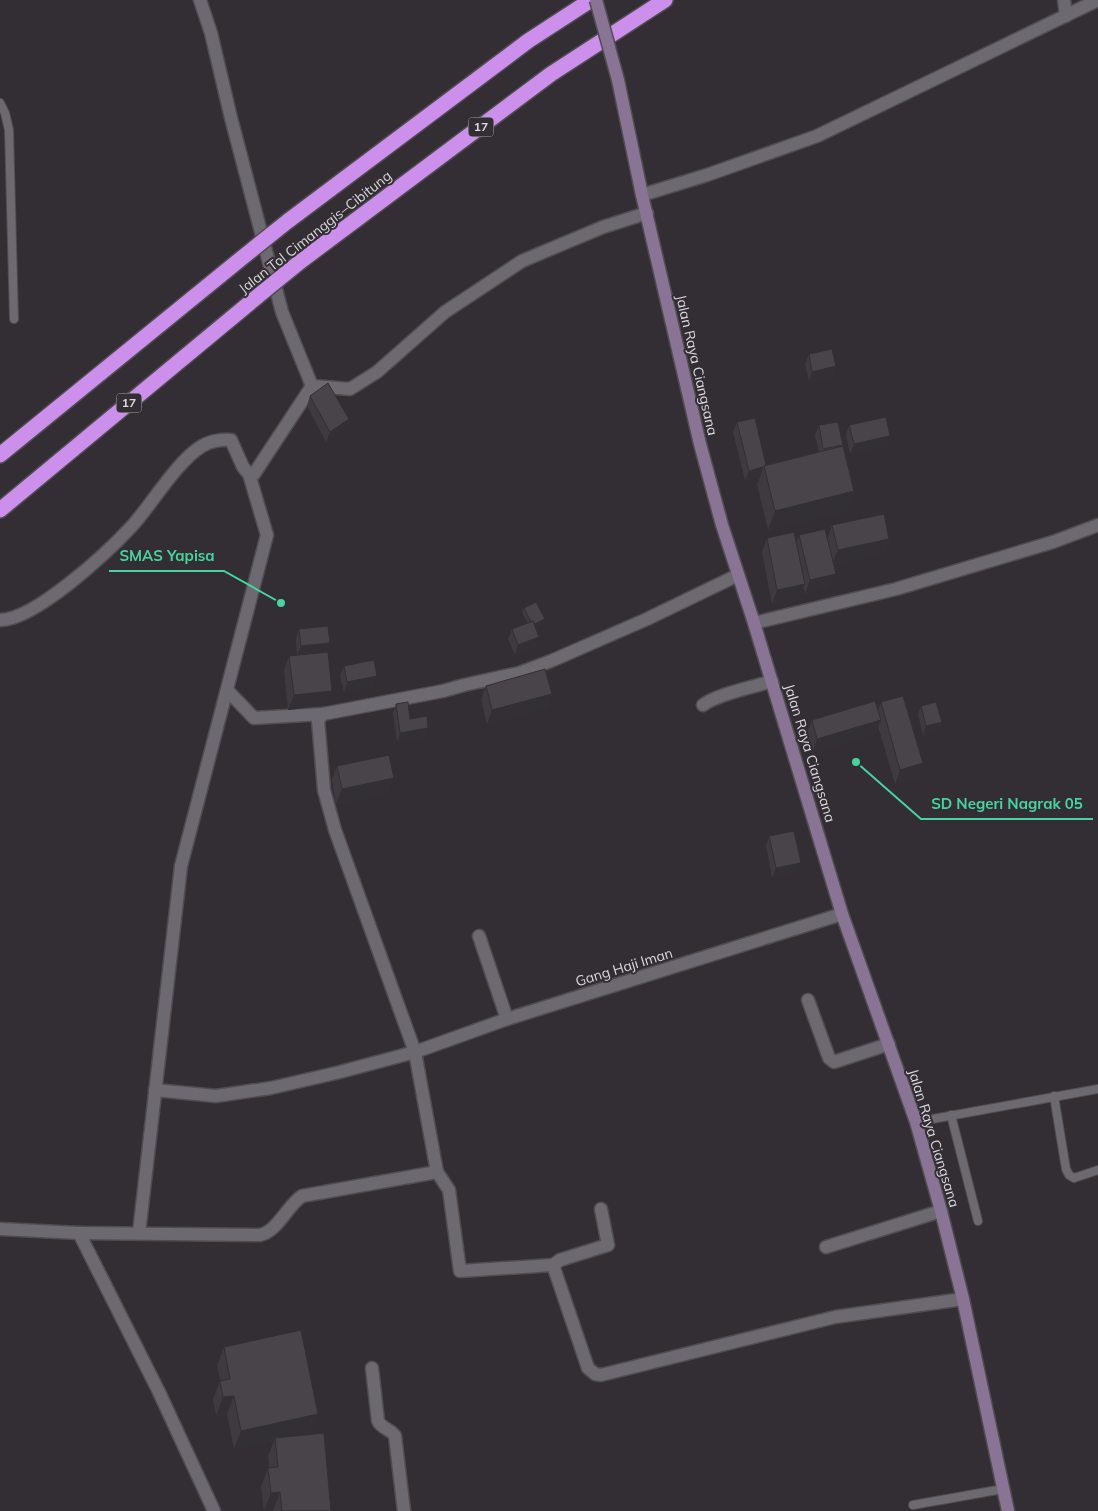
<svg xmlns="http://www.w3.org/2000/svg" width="1098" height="1511" viewBox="0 0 1098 1511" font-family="Mulish,sans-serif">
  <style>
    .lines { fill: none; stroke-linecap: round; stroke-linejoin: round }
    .lane-casing { stroke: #504d51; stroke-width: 10 }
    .street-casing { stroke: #504d51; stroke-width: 15 }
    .secondary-casing { stroke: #504d51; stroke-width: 15 }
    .highway-casing { stroke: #504d51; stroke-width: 18 }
    .lane { stroke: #6d6970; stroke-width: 8 }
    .street { stroke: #6d6970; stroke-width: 12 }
    .secondary { stroke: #8a7495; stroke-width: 12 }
    .highway { stroke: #cc8fec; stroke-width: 15 }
    .secondary-bridge-casing { stroke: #504d51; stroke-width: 15; stroke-linecap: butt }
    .highway-bridge-casing { stroke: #504d51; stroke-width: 18; stroke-linecap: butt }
    .secondary-bridge { stroke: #8a7495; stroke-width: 12 }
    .highway-bridge { stroke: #cc8fec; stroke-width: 15 }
    .wall { fill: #3e3a40 }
    .shaded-wall { fill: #323034 }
    .building { fill: #48444a; stroke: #323034 }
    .labels { text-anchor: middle; stroke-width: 4; stroke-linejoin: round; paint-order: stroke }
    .shield { fill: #322e34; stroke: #a8a6aa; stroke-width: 1 }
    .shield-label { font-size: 12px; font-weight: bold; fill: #dbd9dd }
    .street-label { font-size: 14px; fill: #dbd9dd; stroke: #322e34 }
    .leader { fill: none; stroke: #47d49e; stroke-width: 2 }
    .callout-dot { fill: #47d49e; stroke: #322e34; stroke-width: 2 }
    .callout-label { font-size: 15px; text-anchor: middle; font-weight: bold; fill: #47d49e; stroke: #322e34; stroke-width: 4; stroke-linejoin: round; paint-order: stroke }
  </style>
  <rect width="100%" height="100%" fill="#322e34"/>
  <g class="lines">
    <g class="lane-casing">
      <g id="lane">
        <path d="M0 103 5 113 9 130 14 319"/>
        <path d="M1054 1096 1066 1169 1069 1175 1074 1178 1098 1170"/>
        <path d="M951 1115 978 1221"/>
        <path d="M916 1122 1098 1089"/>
        <path d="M913 1505 1003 1489"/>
      </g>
    </g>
    <g class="street-casing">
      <g id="street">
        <path d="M200 0 211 33 231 118 282 312 312 386"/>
        <path d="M1064 0 1066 16"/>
        <path d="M642 195 707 175 817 136 1098 0"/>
        <path d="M312 386 350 389 377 372 445 312 522 261 603 227 647 213"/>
        <path d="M249 474H254L312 386"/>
        <path d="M0 620C35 620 108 552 132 526 152 504 177 461 202 446 210 441 223 439 231 440L243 467 249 474 267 535 181 866 139 1233"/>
        <path d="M754 623 896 589 1053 542 1098 525"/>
        <path d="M227 690 254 718 323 714"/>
        <path d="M703 705C717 694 754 687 772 681"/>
        <path d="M479 936 507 1019"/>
        <path d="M808 1000 829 1058 834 1062 889 1044"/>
        <path d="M155 1090 216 1096 271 1088 340 1072 415 1052 507 1019 842 914"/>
        <path d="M601 1209 608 1245 560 1260 553 1265 460 1271 449 1190 437 1172 415 1052 335 830 324 790 318 720 323 714 443 691 464 685 519 673 551 661 647 619 738 575"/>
        <path d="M0 1229 79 1233 159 1392 214 1511"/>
        <path d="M79 1233 260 1235C277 1232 287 1206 302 1196L437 1172"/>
        <path d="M826 1247 941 1211"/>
        <path d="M553 1265 588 1368 595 1374 601 1375 835 1317 963 1299"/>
        <path d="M372 1368 378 1421C382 1429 391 1429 395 1436L404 1511"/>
      </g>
    </g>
    <g class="secondary-casing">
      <path id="secondary" d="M618 80 642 195 700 444 722 525 754 623 842 914 916 1122 941 1211 963 1299 1008 1511"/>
    </g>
    <g class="highway-casing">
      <g id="highway">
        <path d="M288 221 528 41 591 0"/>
        <path d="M301 261 551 74 665 0"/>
        <path d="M0 455 248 253"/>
        <path d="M0 510 258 296"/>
      </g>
    </g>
    <use href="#lane" class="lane"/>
    <use href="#street" class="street"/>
    <use href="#secondary" class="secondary"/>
    <use href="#highway" class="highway"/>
    <g class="secondary-bridge-casing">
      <path id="secondary-bridge" d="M596 0 618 80"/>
    </g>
    <g class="highway-bridge-casing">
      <g id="highway-bridge">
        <path d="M248 253 288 221"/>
        <path d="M258 296 301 261"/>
      </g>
    </g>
    <use href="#secondary-bridge" class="secondary-bridge"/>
    <use href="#highway-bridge" class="highway-bridge"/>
  </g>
  <g class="wall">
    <path d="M809 354 836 366 833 376 809 381 805 364Z"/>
    <path d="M310 396 349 419 345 428 326 442 307 406Z"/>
    <path d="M737 422 766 465 819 452 815 435 819 425 843 445 854 491 847 510 768 530 757 484 760 477 745 480 733 432Z"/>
    <path d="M849 425 890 436 887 446 850 454 846 435Z"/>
    <path d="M832 525 889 539 884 553 833 564 830 588 805 594 803 587 799 598 772 604 762 552 767 538 796 543 799 535 827 540Z"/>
    <path d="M524 608 545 619 543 624 535 628 536 647 515 655 508 639 512 629 528 623 522 613Z"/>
    <path d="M299 629 330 643 327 652V705L288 710 284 671 289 656H297L296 639Z"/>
    <path d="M344 666 374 686 344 692 340 675Z"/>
    <path d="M486 686 552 694 547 708 487 724 481 700Z"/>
    <path d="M881 702 918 778 895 784 878 726 875 734 812 753 806 735 812 720 878 710Z"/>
    <path d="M396 704 410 719 425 738 397 742 393 713Z"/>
    <path d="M921 706 942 722 938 731 923 735 918 715Z"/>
    <path d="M337 766 389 793 336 804 332 781Z"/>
    <path d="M769 836 798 872 772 878 766 846Z"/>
    <path d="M224 1347 312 1433 301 1435 331 1511H264L261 1487 268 1468H269L268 1456 274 1441 234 1449 227 1414 216 1416 213 1399 220 1381 217 1365Z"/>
  </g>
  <g class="shaded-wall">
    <path d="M836 366 833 376 809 381 812 372Z"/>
    <path d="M349 419 345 428 326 442 330 432Z"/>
    <path d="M890 436 887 446 850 454 854 444Z"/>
    <path d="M763 467 760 477 745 480 749 471Z"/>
    <path d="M854 491 847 510 768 530 775 511Z"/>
    <path d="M889 539 884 553 832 564 838 550Z"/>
    <path d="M836 574 830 588 805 594 810 580Z"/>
    <path d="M805 584 799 598 772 604 777 590Z"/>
    <path d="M545 619 543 624 531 630 533 625Z"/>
    <path d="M539 637 536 647 515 655 518 645Z"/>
    <path d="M330 643 327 653 297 656 301 646Z"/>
    <path d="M377 676 374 686 344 692 347 682Z"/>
    <path d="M332 691 327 705 288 710 294 695Z"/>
    <path d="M552 694 547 708 487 724 492 710Z"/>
    <path d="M881 720 875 734 812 753 817 739Z"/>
    <path d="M942 722 938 731 923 735 926 726Z"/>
    <path d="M428 728 425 738 397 742 400 733Z"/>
    <path d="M923 763 918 778 895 784 900 770Z"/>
    <path d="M394 778 389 793 336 804 342 789Z"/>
    <path d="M801 863 798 872 772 878 776 868Z"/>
    <path d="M234 1396 227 1414 216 1416 223 1397Z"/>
    <path d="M318 1414 312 1433 276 1441 275 1438 274 1441 234 1449 241 1431Z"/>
    <path d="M280 1492 273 1511H264L271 1493Z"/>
  </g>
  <g class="building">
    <path d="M832 349 836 366 812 372 809 354Z"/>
    <path d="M328 383 349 419 330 432 310 396Z"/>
    <path d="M886 417 890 436 854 444 849 425Z"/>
    <path d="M755 418 766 465 764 466 763 467 749 471 737 422Z"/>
    <path d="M838 422 843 445 823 449 819 425Z"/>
    <path d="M843 446 854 491 775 511 764 466Z"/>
    <path d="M884 514 889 539 838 550 832 525Z"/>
    <path d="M825 529 836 574 810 580 799 535Z"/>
    <path d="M794 532 805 584 777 590 767 538Z"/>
    <path d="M536 602 545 619 534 624 533 621 531 622 524 608Z"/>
    <path d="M533 621 539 637 518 645 512 629Z"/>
    <path d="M328 626 330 643 301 646 299 629Z"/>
    <path d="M328 652 332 691 294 695 289 656Z"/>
    <path d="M374 660 377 676 347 682 344 666Z"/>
    <path d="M545 669 552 694 492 710 486 686Z"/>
    <path d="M903 696 923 763 900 770 881 702Z"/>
    <path d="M875 701 881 720 817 739 812 720Z"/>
    <path d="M408 702 410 719 427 716 428 728 400 733 396 704Z"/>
    <path d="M936 702 942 722 926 726 921 706Z"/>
    <path d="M389 755 394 778 342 789 337 766Z"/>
    <path d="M794 831 801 863 776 868 769 836Z"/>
    <path d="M301 1330 318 1414 241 1431 234 1396 223 1397 220 1381 230 1379 224 1347Z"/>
    <path d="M324 1433 331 1511H282L280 1492 271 1493 268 1468 278 1467 275 1438Z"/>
  </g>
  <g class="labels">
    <g class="shield">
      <rect x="468.5" y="117.5" width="25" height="19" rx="4"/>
      <rect x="116.5" y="393.5" width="25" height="19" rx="4"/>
    </g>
    <g class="shield-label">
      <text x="481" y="131">17</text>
      <text x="129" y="407">17</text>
    </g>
    <g class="street-label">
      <text transform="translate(315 232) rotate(-38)" y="5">Jalan Tol Cimanggis–Cibitung</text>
      <text transform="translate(697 365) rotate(77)" y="5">Jalan Raya Ciangsana</text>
      <text transform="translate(810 753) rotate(73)" y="5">Jalan Raya Ciangsana</text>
      <text transform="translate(624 967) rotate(-17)" y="5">Gang Haji Iman</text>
      <text transform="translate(934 1138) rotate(73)" y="5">Jalan Raya Ciangsana</text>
    </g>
  </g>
  <path class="leader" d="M281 603L224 571H109M856 762L921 819H1093"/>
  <g class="callout-dot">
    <circle cx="281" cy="603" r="5"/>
    <circle cx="856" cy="762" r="5"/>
  </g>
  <g class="callout-label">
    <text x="167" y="561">SMAS Yapisa</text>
    <text x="1007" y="809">SD Negeri Nagrak 05</text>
  </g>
</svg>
